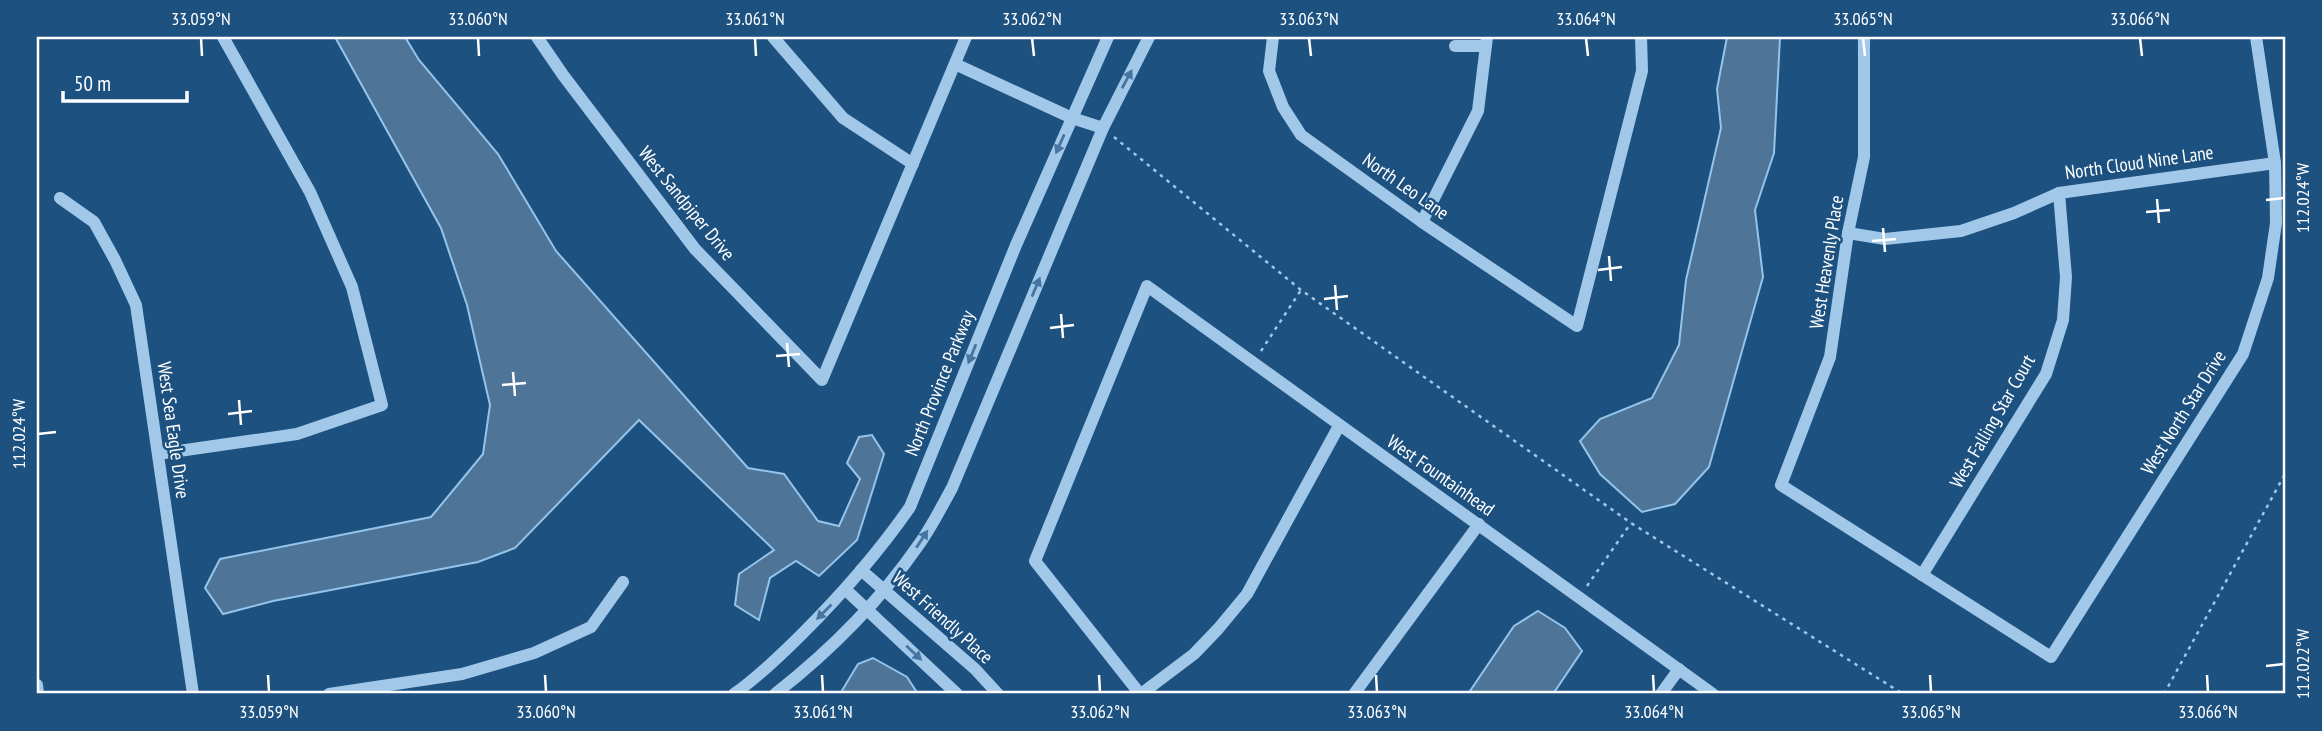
<svg xmlns="http://www.w3.org/2000/svg" width="2322" height="731" viewBox="0 0 2322 731" font-family="'PT Sans Narrow',sans-serif">
  <style>
    .water { fill: #4e7498; stroke: #95c4eb; stroke-width: 2 }
    .lines { fill: none; stroke-linecap: round; stroke-linejoin: round }
    .path { stroke: #a1c8e9; stroke-width: 2.5; stroke-dasharray: 3.5 5; stroke-linecap: butt }
    .minor { stroke: #a1c8e9; stroke-width: 12 }
    .oneway { fill: #4575a0 }
    .ticks { fill: none; stroke: #fff; stroke-width: 2.5 }
    .labels { text-anchor: middle; stroke-width: 5; stroke-linejoin: round; paint-order: stroke }
    .street-label { font-size: 19px; fill: #fff; stroke: #1d5180 }
    .neatline { fill: none; stroke: #fff; stroke-width: 2.5 }
    .ticks-label { font-size: 18px; text-anchor: middle; fill: #fff }
  </style>
  <rect width="100%" height="100%" fill="#1d5180"/>
  <g class="water">
    <path d="M335 37H405L419 60 498 154 556 251 748 468 784 474 818 521 839 526 860 479 847 463 859 437 872 435 884 454 857 540 819 576 796 561 770 578 759 620 735 605 739 574 774 550 639 420 515 548 478 562 273 601 223 614 205 588 220 559 431 517 483 454 490 405 467 305 441 228Z"/>
    <path d="M1727 37H1780L1774 153 1755 210 1763 277 1709 467 1675 504 1642 512 1600 474 1580 441 1600 419 1652 398 1679 345 1686 280 1721 128 1717 89Z"/>
    <path d="M1538 611 1565 628 1582 651 1553 694H1468L1514 626Z"/>
    <path d="M873 658 907 677 918 694H840L858 664Z"/>
  </g>
  <g class="lines">
    <g class="path">
      <path d="M1114 137 1301 290 1631 523 1903 694"/>
      <path d="M1261 351 1301 290"/>
      <path d="M1587 586 1631 523"/>
      <path d="M2164 694 2285 474"/>
    </g>
    <g class="minor">
      <path d="M537 37 563 75 695 249 822 380 966 37"/>
      <path d="M773 37 843 118 913 164"/>
      <path d="M1273 37 1269 71 1283 107 1301 135 1422 222 1577 326 1642 71 1641 37"/>
      <path d="M1864 37V157L1848 233 1830 357 1781 485 2051 657 2243 354 2268 278 2276 223 2275 163 2256 37"/>
      <path d="M1455 46H1486"/>
      <path d="M955 64 1072 118 1103 128"/>
      <path d="M60 198 94 222 115 260 136 305 193 694"/>
      <path d="M1422 222 1478 111 1487 37"/>
      <path d="M1848 233 1885 239 1961 231 2014 213 2059 193 2275 163"/>
      <path d="M158 454 297 434 382 405 352 287 310 192 223 37"/>
      <path d="M861 570 975 669 998 694"/>
      <path d="M1922 575 2046 374 2063 320 2066 277 2059 193"/>
      <path d="M846 590 957 694"/>
      <path d="M37 685 38 694"/>
      <path d="M329 694 462 674 534 653 591 627 623 582"/>
      <path d="M734 694C758 677 781 655 802 634 842 594 878 553 910 507L1016 245 1108 37"/>
      <path d="M775 694C830 651 880 601 920 543 932 526 942 506 952 488L1103 128 1149 37"/>
      <path d="M1140 694 1035 561 1147 286 1713 694"/>
      <path d="M1141 694 1194 654 1218 629 1247 594 1339 426"/>
      <path d="M1354 694 1479 524"/>
      <path d="M1661 694 1679 669"/>
    </g>
  </g>
  <defs><path id="oneway-solid" d="M-6-.8H1V-3.2L6.5 0L1 3.2V.8H-6Z" transform="scale(1.75)"/></defs>
  <g class="oneway">
    <use href="#oneway-solid" transform="translate(1127 79) rotate(-62)"/>
    <use href="#oneway-solid" transform="translate(1060 144) rotate(114)"/>
    <use href="#oneway-solid" transform="translate(1036 287) rotate(-67)"/>
    <use href="#oneway-solid" transform="translate(972 354) rotate(112)"/>
    <use href="#oneway-solid" transform="translate(922 539) rotate(-57)"/>
    <use href="#oneway-solid" transform="translate(824 612) rotate(135)"/>
    <use href="#oneway-solid" transform="translate(914 653) rotate(43)"/>
  </g>
  <path class="ticks" d="M201 38 202 56M478 38 479 56M755 38 756 56M1032 38 1034 56M1309 38 1311 56M1586 38 1588 56M1863 38 1865 56M2140 38 2142 56M2157 199 2159 223M2266 200 2284 198M2146 212 2170 210M1883 228 1885 252M1872 241 1896 239M1609 256 1611 281M1598 270 1622 267M1335 285 1337 310M1324 299 1348 296M1061 314 1063 338M1050 328 1074 325M787 343 789 367M776 356 800 354M513 372 515 396M502 385 526 383M239 400 241 425M228 414 252 411M38 434 56 432M2266 666 2284 664M268 675 269 692M545 675 546 692M822 675 823 692M1099 675 1100 692M1376 675 1377 692M1653 675 1654 692M1930 675 1931 692M2207 675 2208 692"/>
  <g class="labels">
    <g class="street-label">
      <text transform="translate(2139 162) rotate(-8)" y="7">North Cloud Nine Lane</text>
      <text transform="translate(1406 186) rotate(35)" y="7">North Leo Lane</text>
      <text transform="translate(687 203) rotate(51)" y="7">West Sandpiper Drive</text>
      <text transform="translate(1826 262) rotate(-81)" y="7">West Heavenly Place</text>
      <text transform="translate(939 383) rotate(-68)" y="7">North Province Parkway</text>
      <text transform="translate(2183 412) rotate(-58)" y="7">West North Star Drive</text>
      <text transform="translate(1992 421) rotate(-60)" y="7">West Falling Star Court</text>
      <text transform="translate(174 430) rotate(82)" y="7">West Sea Eagle Drive</text>
      <text transform="translate(1441 475) rotate(35)" y="7">West Fountainhead</text>
      <text transform="translate(943 617) rotate(42)" y="7">West Friendly Place</text>
    </g>
  </g>
  <rect width="2322" height="731" fill="none" stroke="#1d5180" stroke-width="77"/>
  <path d="M63 91v10h124v-10" fill="none" stroke="#ffffff" stroke-width="3.5"/>
  <text x="74" y="91" font-size="21" fill="#ffffff" stroke="#1d5180" stroke-width="5" paint-order="stroke">50 m</text>
  <rect x="38" y="38" width="2246" height="654" class="neatline"/>
  <g class="ticks-label">
    <text x="201" y="25">33.059°N</text>
    <text x="478" y="25">33.060°N</text>
    <text x="755" y="25">33.061°N</text>
    <text x="1032" y="25">33.062°N</text>
    <text x="1309" y="25">33.063°N</text>
    <text x="1586" y="25">33.064°N</text>
    <text x="1863" y="25">33.065°N</text>
    <text x="2140" y="25">33.066°N</text>
    <text transform="translate(2303 198) rotate(-90)" y="6">112.024°W</text>
    <text transform="translate(19 434) rotate(-90)" y="6">112.024°W</text>
    <text transform="translate(2303 664) rotate(-90)" y="6">112.022°W</text>
    <text x="269" y="718">33.059°N</text>
    <text x="546" y="718">33.060°N</text>
    <text x="823" y="718">33.061°N</text>
    <text x="1100" y="718">33.062°N</text>
    <text x="1377" y="718">33.063°N</text>
    <text x="1654" y="718">33.064°N</text>
    <text x="1931" y="718">33.065°N</text>
    <text x="2208" y="718">33.066°N</text>
  </g>
</svg>
